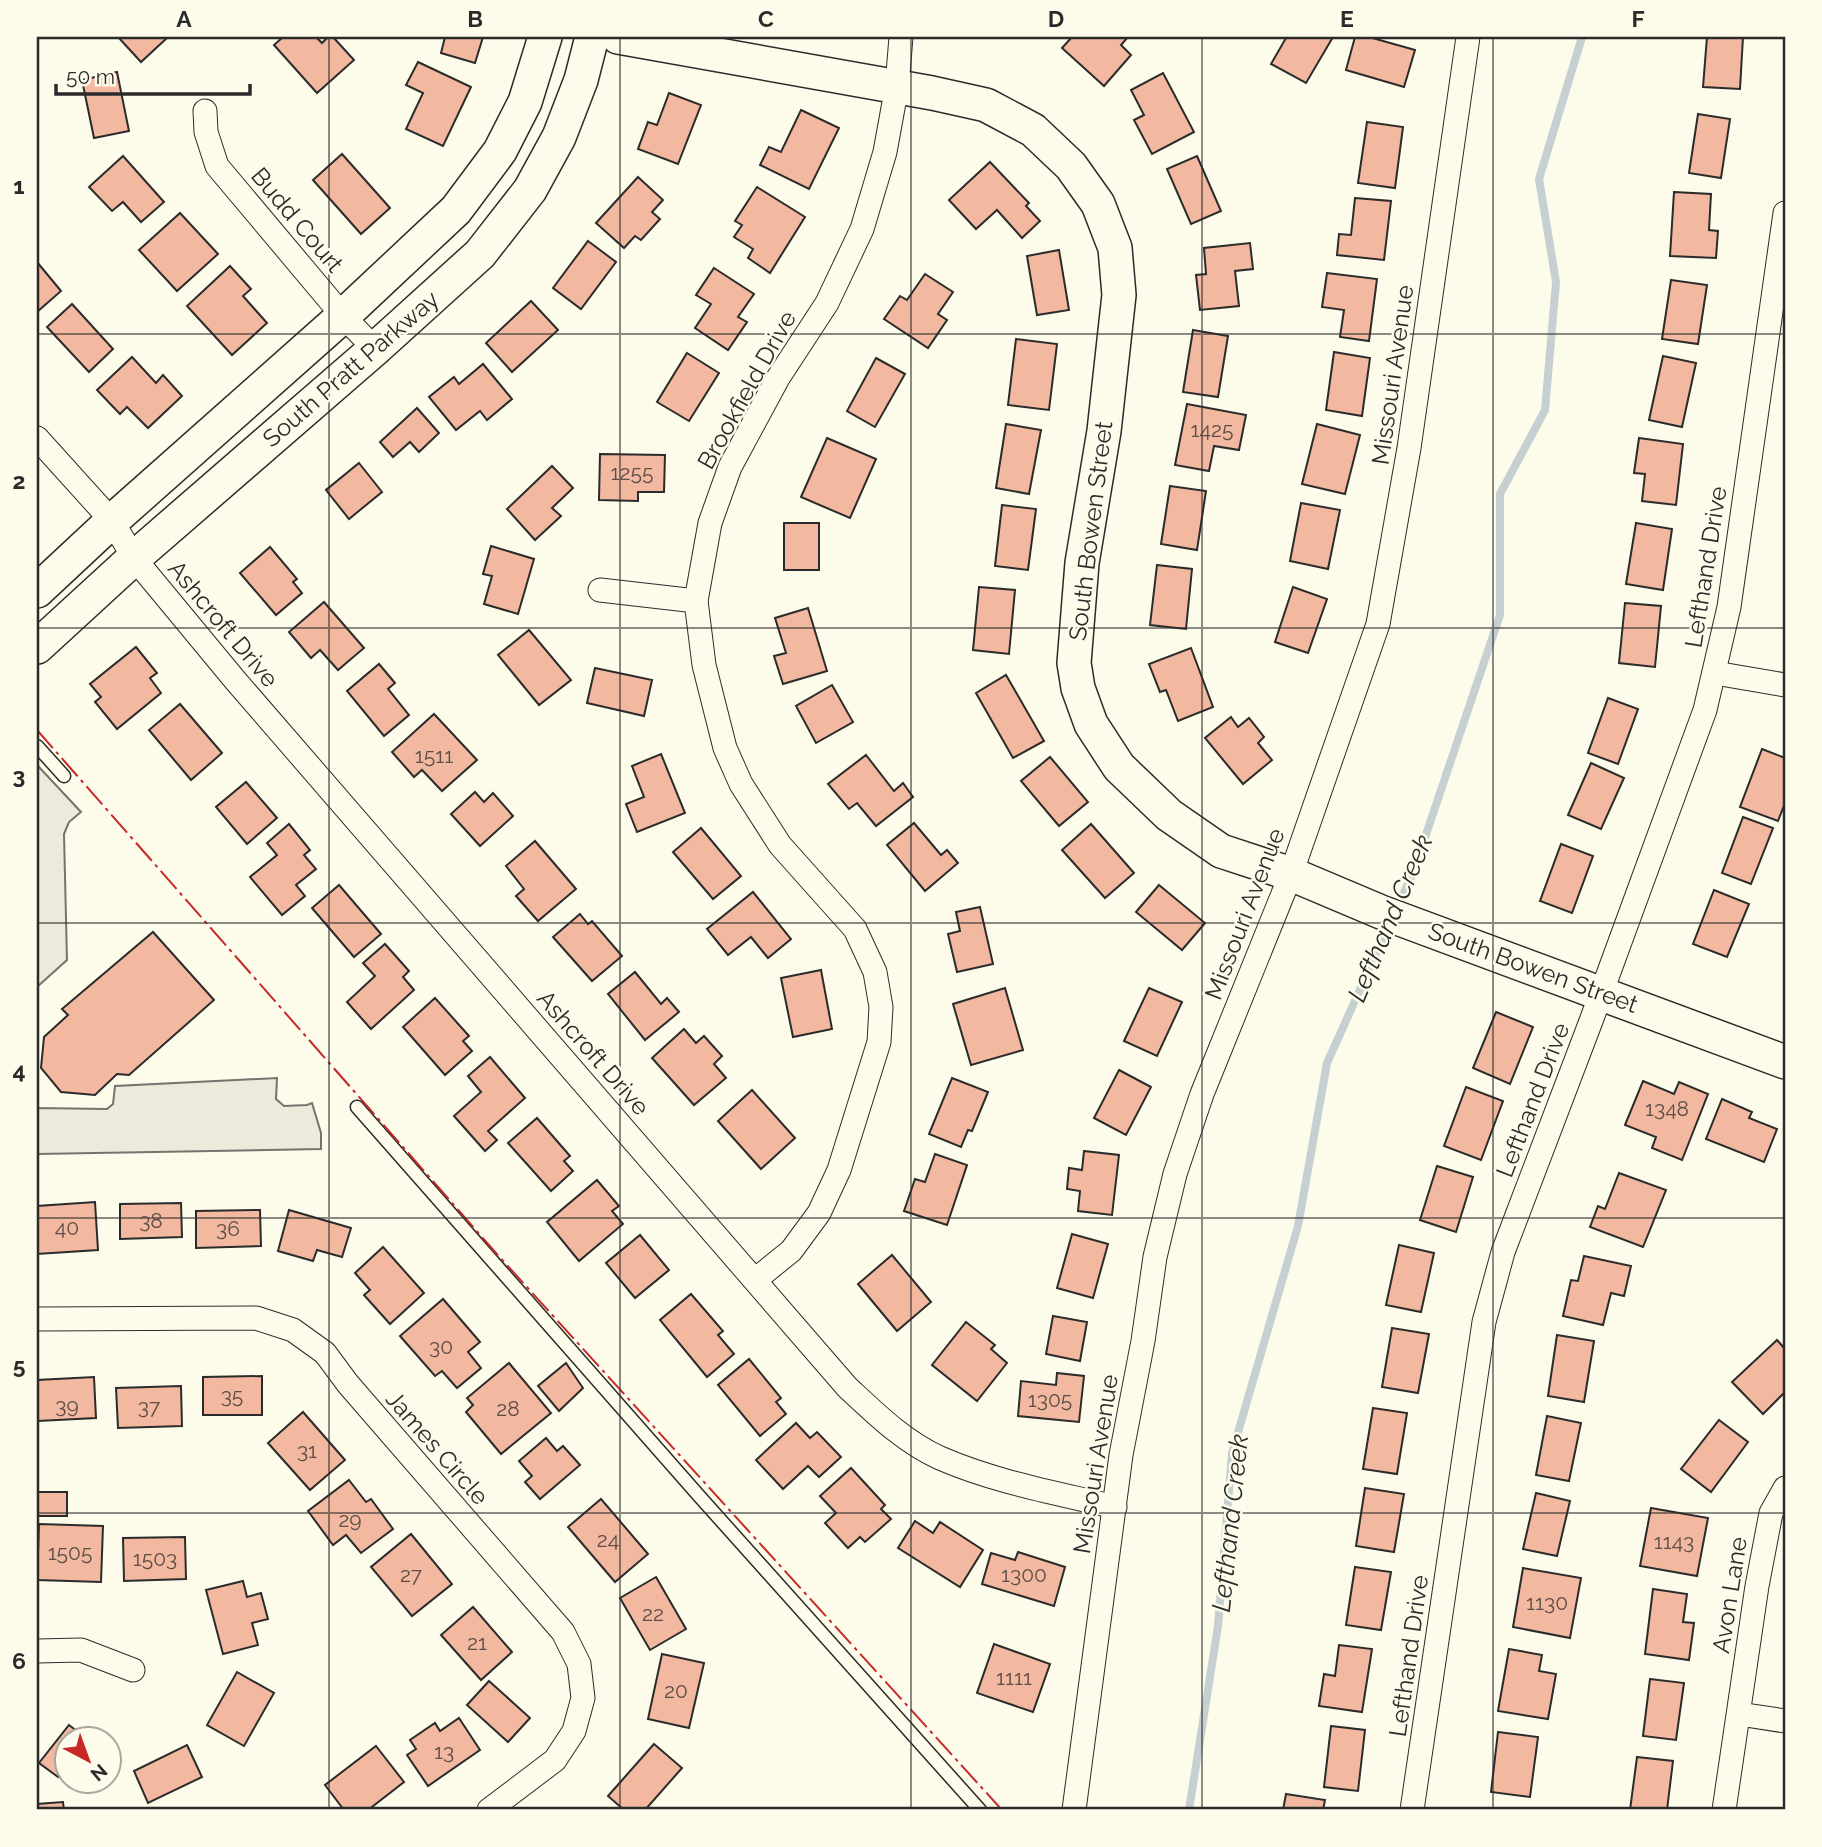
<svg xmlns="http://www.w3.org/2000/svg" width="1822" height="1847" viewBox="0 0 1822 1847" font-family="Raleway,sans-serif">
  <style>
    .parking { fill: #eceadb; stroke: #74746e; stroke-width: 2 }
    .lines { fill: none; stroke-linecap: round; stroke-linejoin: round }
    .stream { stroke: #c7d0d0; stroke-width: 8 }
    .building { fill: #f2b8a0; stroke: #2b2b2b; stroke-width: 2 }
    .lane-casing { stroke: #2b2b2b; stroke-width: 15 }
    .street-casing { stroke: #2b2b2b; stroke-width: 25 }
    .secondary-casing { stroke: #2b2b2b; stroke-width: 36 }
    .lane { stroke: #fdfbea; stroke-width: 12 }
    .street { stroke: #fdfbea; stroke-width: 23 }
    .secondary { stroke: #fdfbea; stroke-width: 33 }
    .power { stroke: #c62828; stroke-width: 2; stroke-dasharray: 24 5 3.5 5; stroke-linecap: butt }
    .grid { fill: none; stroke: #2b2b2b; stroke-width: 2; stroke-opacity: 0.55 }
    .labels { text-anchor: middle; stroke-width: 5; stroke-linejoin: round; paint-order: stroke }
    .number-label { font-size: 21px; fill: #5d4e48 }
    .street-label { font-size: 24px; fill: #2b2b2b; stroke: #fdfbea }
    .water-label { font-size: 26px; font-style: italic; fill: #2b2b2b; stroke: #fdfbea }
    .neatline { fill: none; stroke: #2b2b2b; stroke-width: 2.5 }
    .grid-label { font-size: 23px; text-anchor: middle; font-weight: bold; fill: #2b2b2b }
  </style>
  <rect width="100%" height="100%" fill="#fdfbea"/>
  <g class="parking">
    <path d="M38 766 81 812 69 822 64 834 67 960 37 987Z"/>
    <path d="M277 1078 276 1099 284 1106 307 1105 312 1103 321 1133V1149L37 1154V1108L107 1109 113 1104 115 1086Z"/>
  </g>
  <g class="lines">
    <g class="stream">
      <path d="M1396 910 1413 873 1500 615V494L1545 410 1556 282 1539 179 1582 37"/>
      <path d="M1189 1810 1218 1626 1232 1453 1298 1226 1327 1063 1389 925"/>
    </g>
  </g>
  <g class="building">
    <path d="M118 37H166L167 38 141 62Z"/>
    <path d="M283 37H316L322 43 328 37H333L354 60 317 93 274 45Z"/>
    <path d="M445 37H483L475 63 441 53Z"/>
    <path d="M1072 37H1128L1121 45 1131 55 1104 86 1062 48Z"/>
    <path d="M1284 37H1333L1306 83 1271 64 1286 38Z"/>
    <path d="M1355 37H1369L1415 50 1404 87 1346 70Z"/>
    <path d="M1707 37H1743L1740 89 1703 87Z"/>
    <path d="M418 62 471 87 443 146 406 129 423 93 406 85Z"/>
    <path d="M117 72 129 131 94 138 82 80Z"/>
    <path d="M1163 73 1194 132 1152 154 1134 120 1144 115 1131 90Z"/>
    <path d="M669 93 701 105 678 164 638 149 648 122 657 125Z"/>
    <path d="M801 110 839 128 809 189 760 165 769 147 781 152Z"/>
    <path d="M1698 114 1730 119 1721 178 1689 173Z"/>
    <path d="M1367 122 1403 127 1395 188 1358 183Z"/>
    <path d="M342 154 390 208 361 234 313 180Z"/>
    <path d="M123 156 164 202 141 222 123 202 112 211 89 187Z"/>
    <path d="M1197 156 1221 211 1191 224 1167 169Z"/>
    <path d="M990 162 1029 203 1026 206 1040 221 1022 238 997 210 976 229 949 200Z"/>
    <path d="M638 177 663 200 652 212 660 219 641 240 635 236 624 248 596 223Z"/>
    <path d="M757 187 805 217 770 273 748 258 753 249 734 237 742 225 735 221Z"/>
    <path d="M1674 192 1711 194 1709 230 1718 231 1716 258 1670 256Z"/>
    <path d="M1355 198 1391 201 1384 260 1337 255 1339 234 1351 235Z"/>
    <path d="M180 213 218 254 177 291 139 250Z"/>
    <path d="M588 241 616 262 581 309 553 288Z"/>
    <path d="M1250 243 1253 269 1235 271 1239 306 1200 310 1196 275 1206 274 1204 248Z"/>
    <path d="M1059 250 1069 310 1037 315 1027 256Z"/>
    <path d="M37 262 61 291 37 312Z"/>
    <path d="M230 266 251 289 243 296 267 323 232 355 187 306Z"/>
    <path d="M714 268 754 294 738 317 747 322 728 350 695 328 711 304 696 295Z"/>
    <path d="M1327 273 1377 279 1369 341 1340 337 1344 310 1322 307Z"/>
    <path d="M925 274 953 292 938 314 947 320 928 348 884 319 900 296 907 300Z"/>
    <path d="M1671 280 1707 285 1698 344 1662 339Z"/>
    <path d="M531 301 558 330 512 372 486 343Z"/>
    <path d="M72 304 113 349 89 372 47 327Z"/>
    <path d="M1193 330 1228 336 1218 397 1183 392Z"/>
    <path d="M1016 339 1057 344 1049 410 1008 405Z"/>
    <path d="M1334 352 1370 358 1362 416 1326 410Z"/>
    <path d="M687 353 719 373 689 421 657 402Z"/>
    <path d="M1663 356 1696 363 1682 427 1649 420Z"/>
    <path d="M132 357 156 383 163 375 182 396 148 428 127 407 120 414 97 390Z"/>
    <path d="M876 358 905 374 875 427 847 411Z"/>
    <path d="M483 364 512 399 487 420 480 411 456 430 429 397 454 377 459 384Z"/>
    <path d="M1187 404 1246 415 1239 450 1214 446 1209 471 1175 465Z"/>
    <path d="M417 408 439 433 419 452 410 442 393 457 380 442Z"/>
    <path d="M1006 424 1041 430 1029 494 996 488Z"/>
    <path d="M1317 424 1360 435 1345 494 1302 484Z"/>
    <path d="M827 438 876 459 850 518 801 497Z"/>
    <path d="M1639 438 1683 444 1676 505 1642 501 1645 474 1634 473Z"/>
    <path d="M600 454 665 455 664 492H638V501L599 500Z"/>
    <path d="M359 463 382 492 349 519 326 490Z"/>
    <path d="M552 466 573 488 552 508 561 516 535 540 507 509Z"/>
    <path d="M1170 486 1206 491 1197 550 1161 544Z"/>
    <path d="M1301 503 1340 510 1328 569 1290 561Z"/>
    <path d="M1002 505 1036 509 1028 570 995 566Z"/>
    <rect x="784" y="523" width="35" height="47"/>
    <path d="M1636 523 1672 529 1663 590 1626 584Z"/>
    <path d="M491 546 534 559 518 614 484 604 492 576 483 574Z"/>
    <path d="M270 547 297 579 293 582 302 593 276 615 240 573Z"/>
    <path d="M1157 565 1192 569 1186 629 1150 625Z"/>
    <path d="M979 587 1015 590 1009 654 973 650Z"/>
    <path d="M1293 587 1327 599 1308 653 1275 642Z"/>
    <path d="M324 602 364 648 338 670 320 650 311 658 289 632Z"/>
    <path d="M1625 603 1661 606 1655 667 1619 663Z"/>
    <path d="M808 608 827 671 783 684 774 656 786 653 775 618Z"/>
    <path d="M529 630 571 680 539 705 498 655Z"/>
    <path d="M136 647 157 673 150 678 161 693 117 729 95 702 101 697 90 684Z"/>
    <path d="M1191 648 1213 707 1178 721 1166 690 1160 692 1149 664Z"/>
    <path d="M379 664 395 683 388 689 409 715 384 736 347 691Z"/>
    <path d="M595 668 652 680 644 716 587 703Z"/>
    <path d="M1006 675 1044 741 1013 758 976 693Z"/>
    <path d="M832 685 853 722 816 743 796 706Z"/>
    <path d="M1608 698 1638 709 1618 764 1588 753Z"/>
    <path d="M180 704 222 753 191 780 149 730Z"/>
    <path d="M434 714 477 760 442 791 422 770 414 777 392 752Z"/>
    <path d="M1231 717 1238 727 1249 718 1264 737 1258 743 1272 760 1243 784 1205 738Z"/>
    <path d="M1762 749 1785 758V803L1778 821 1740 807Z"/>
    <path d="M661 754 685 813 637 832 626 804 644 797 632 766Z"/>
    <path d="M866 755 894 791 903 783 913 797 876 826 857 803 849 809 828 784Z"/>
    <path d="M1050 757 1088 802 1059 826 1021 781Z"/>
    <path d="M1591 763 1624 778 1601 829 1568 815Z"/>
    <path d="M246 782 277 818 247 844 216 807Z"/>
    <path d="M475 792 484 802 493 793 513 816 480 846 451 814Z"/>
    <path d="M1743 817 1773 828 1751 884 1722 873Z"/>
    <path d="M914 823 941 855 947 850 958 863 925 891 887 845Z"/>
    <path d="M289 824 310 850 304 855 316 869 296 885 305 896 282 915 250 877 277 855 267 843Z"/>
    <path d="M1091 824 1134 873 1105 898 1062 850Z"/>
    <path d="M701 828 741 876 713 899 673 852Z"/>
    <path d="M535 841 576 889 538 921 516 896 524 889 506 866Z"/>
    <path d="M1561 844 1593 856 1572 913 1540 901Z"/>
    <path d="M339 885 381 934 354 957 312 908Z"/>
    <path d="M1159 885 1205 923 1182 950 1136 912Z"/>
    <path d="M1714 890 1749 904 1727 957 1693 944Z"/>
    <path d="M753 892 791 939 768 958 751 937 728 955 707 929Z"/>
    <path d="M980 907 993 964 957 972 948 934 960 931 956 912Z"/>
    <path d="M580 914 588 924 592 921 622 956 592 981 553 937Z"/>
    <path d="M153 932 214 1000 129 1075 117 1074 95 1095 61 1092 41 1068 44 1037 68 1015 62 1009Z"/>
    <path d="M385 944 409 971 403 977 414 990 371 1029 347 1002 375 976 363 963Z"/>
    <path d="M821 970 832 1029 793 1037 781 978Z"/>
    <path d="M635 972 661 1004 667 998 679 1012 645 1040 608 994Z"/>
    <path d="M1005 988 1023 1050 971 1065 953 1004Z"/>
    <path d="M1149 988 1182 1002 1157 1056 1124 1041Z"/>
    <path d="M435 998 469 1036 463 1041 472 1051 445 1075 403 1027Z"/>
    <path d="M1496 1012 1533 1027 1510 1084 1473 1068Z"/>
    <path d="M684 1029 696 1043 704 1036 722 1056 714 1064 726 1078 694 1105 652 1058Z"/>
    <path d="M490 1057 525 1098 488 1131 497 1140 485 1151 454 1116 481 1092 468 1076Z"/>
    <path d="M1119 1070 1151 1087 1126 1135 1094 1118Z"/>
    <path d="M952 1078 988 1092 972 1131 968 1130 961 1147 929 1134Z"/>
    <path d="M1643 1081 1674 1094 1679 1082 1708 1094 1682 1160 1652 1148 1656 1137 1625 1125Z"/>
    <path d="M1466 1087 1503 1101 1481 1160 1444 1146Z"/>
    <path d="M752 1090 795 1138 761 1169 718 1121Z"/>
    <path d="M1722 1099 1752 1112 1749 1118 1777 1129 1764 1162 1706 1139Z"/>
    <path d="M537 1118 570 1156 564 1161 573 1171 551 1191 508 1143Z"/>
    <path d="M1084 1151 1119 1155 1112 1215 1078 1211 1080 1191 1067 1189 1069 1168 1082 1170Z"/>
    <path d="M935 1154 967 1165 947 1225 904 1211 915 1179 925 1182Z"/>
    <path d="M1437 1166 1473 1177 1456 1232 1420 1220Z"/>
    <path d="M1619 1173 1666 1190 1643 1247 1590 1227 1598 1206 1605 1209Z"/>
    <path d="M597 1180 619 1206 612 1211 623 1224 579 1261 547 1222Z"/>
    <path d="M95 1202 98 1250 37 1254V1206Z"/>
    <path d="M181 1203 182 1237 120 1239V1204Z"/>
    <path d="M260 1210 261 1246 196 1248V1211Z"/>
    <path d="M289 1210 351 1228 342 1257 317 1250 313 1261 278 1251Z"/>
    <path d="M1072 1234 1108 1244 1093 1298 1057 1288Z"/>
    <path d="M640 1235 669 1270 635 1298 606 1263Z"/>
    <path d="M1399 1245 1434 1253 1421 1312 1386 1305Z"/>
    <path d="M383 1247 424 1293 390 1324 364 1295 370 1290 355 1273Z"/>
    <path d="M892 1255 931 1302 897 1331 858 1284Z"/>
    <path d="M1584 1256 1631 1266 1624 1296 1611 1293 1603 1325 1563 1316 1571 1280 1578 1281Z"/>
    <path d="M691 1294 723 1331 718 1335 734 1354 707 1377 660 1320Z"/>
    <path d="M443 1299 480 1342 468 1352 481 1368 457 1388 442 1371 435 1376 400 1336Z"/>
    <path d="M1053 1316 1087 1322 1080 1361 1046 1354Z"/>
    <path d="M966 1322 995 1345 991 1349 1007 1363 977 1401 932 1365Z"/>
    <path d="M1392 1328 1429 1334 1418 1393 1382 1387Z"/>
    <path d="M1557 1335 1594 1341 1584 1402 1548 1396Z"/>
    <path d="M1777 1340 1785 1349V1392L1763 1414 1732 1382Z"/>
    <path d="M749 1359 781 1398 776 1402 786 1414 760 1436 718 1385Z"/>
    <path d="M509 1363 551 1413 501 1454 466 1412 473 1405 467 1398Z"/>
    <path d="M566 1363 583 1388 559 1411 538 1386Z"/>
    <path d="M1057 1373 1084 1376 1079 1422 1018 1416 1021 1381 1056 1385Z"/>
    <path d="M262 1376V1415H203V1377Z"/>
    <path d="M94 1377 96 1418 38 1421 37 1380Z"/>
    <path d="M181 1386 182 1426 118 1428 116 1388Z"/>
    <path d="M1373 1408 1407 1413 1397 1474 1363 1469Z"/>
    <path d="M303 1412 345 1460 310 1490 268 1443Z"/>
    <path d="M1547 1416 1581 1423 1569 1481 1536 1475Z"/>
    <path d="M1719 1420 1748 1442 1711 1492 1681 1469Z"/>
    <path d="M796 1423 810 1438 817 1432 841 1457 819 1477 808 1466 783 1489 756 1460Z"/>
    <path d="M546 1438 557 1451 563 1446 580 1465 540 1499 525 1482 532 1476 519 1461Z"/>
    <path d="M851 1468 885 1505 881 1509 891 1519 865 1542 860 1537 848 1548 825 1523 836 1513 820 1496Z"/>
    <path d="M349 1480 366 1502 371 1499 393 1529 361 1553 346 1535 333 1545 308 1511Z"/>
    <path d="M1365 1488 1404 1494 1394 1552 1356 1546Z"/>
    <path d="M37 1492H67V1516H38Z"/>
    <path d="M1536 1493 1570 1501 1557 1556 1523 1549Z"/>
    <path d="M601 1499 648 1554 615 1582 568 1527Z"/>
    <path d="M1651 1508 1708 1518 1697 1576 1640 1566Z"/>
    <path d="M915 1521 933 1533 940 1522 983 1550 960 1587 898 1548Z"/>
    <path d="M39 1524 103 1526 101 1582 37 1580Z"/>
    <path d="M411 1534 452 1584 412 1616 371 1567Z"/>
    <path d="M185 1537 186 1579 124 1581 123 1538Z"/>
    <path d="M1018 1552 1065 1567 1054 1606 982 1584 991 1553 1015 1560Z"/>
    <path d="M1355 1567 1391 1572 1381 1630 1346 1625Z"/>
    <path d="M1523 1568 1581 1578 1570 1638 1513 1627Z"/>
    <path d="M656 1577 686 1629 650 1650 620 1598Z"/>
    <path d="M243 1581 247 1597 261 1593 268 1619 252 1623 258 1645 223 1654 206 1590Z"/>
    <path d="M1653 1589 1687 1594 1683 1622 1694 1623 1689 1660 1645 1654Z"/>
    <path d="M473 1607 512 1652 481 1680 441 1635Z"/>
    <path d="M994 1644 1050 1664 1033 1712 977 1693Z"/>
    <path d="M1339 1645 1372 1649 1362 1712 1319 1706 1324 1674 1335 1676Z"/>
    <path d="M1509 1649 1542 1655 1539 1671 1556 1674 1548 1719 1498 1711Z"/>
    <path d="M662 1654 704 1663 689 1728 648 1719Z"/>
    <path d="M237 1672 274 1693 244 1746 207 1725Z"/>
    <path d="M1650 1679 1684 1683 1676 1740 1643 1736Z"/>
    <path d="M489 1681 530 1718 508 1742 467 1705Z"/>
    <path d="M459 1718 480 1750 428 1786 407 1755 416 1749 410 1740 435 1723 440 1731Z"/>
    <path d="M69 1725 86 1738H66V1768L58 1777 39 1763Z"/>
    <path d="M1331 1726 1365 1730 1358 1791 1324 1787Z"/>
    <path d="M1498 1732 1538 1737 1530 1797 1491 1792Z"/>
    <path d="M654 1744 682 1768 645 1810H624L608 1796Z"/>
    <path d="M187 1745 202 1777 148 1803 134 1771Z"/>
    <path d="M376 1746 404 1782 368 1810H344L325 1785Z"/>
    <path d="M1637 1757 1673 1761 1667 1810H1630Z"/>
    <path d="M1286 1794 1325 1800 1323 1810H1283Z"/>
    <path d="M63 1802 64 1810H37V1804Z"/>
  </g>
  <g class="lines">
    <g class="lane-casing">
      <g id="lane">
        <path d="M37 746 64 776"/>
        <path d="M357 1107 700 1497 980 1810"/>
      </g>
    </g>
    <g class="street-casing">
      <g id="street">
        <path d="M205 111 206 132 217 166 343 316 375 349"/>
        <path d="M37 438 112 521 134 558 235 680 847 1387C875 1413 904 1442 940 1458 995 1482 1056 1493 1115 1507"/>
        <path d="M600 590 696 601"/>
        <path d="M1715 673 1785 685"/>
        <path d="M755 1280 791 1251 819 1213 839 1170 879 1042 881 1007 875 972 855 929 780 845 741 784 725 748 704 665 696 601 710 523 730 467 778 378 827 303 862 229 885 152 897 86 901 37"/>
        <path d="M37 1319 256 1318 293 1330 325 1353 348 1384 563 1632 579 1664 583 1698 574 1731 555 1760 489 1810"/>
        <path d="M37 1651 81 1650 133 1670"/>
        <path d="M1739 1714 1785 1721"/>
        <path d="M1074 1810 1121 1455 1143 1341 1155 1257 1175 1174 1202 1094 1291 874 1378 624 1409 448 1468 37"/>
        <path d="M1412 1810 1484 1322 1503 1252 1591 1021 1705 710 1729 607 1785 213"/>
        <path d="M1724 1810 1757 1586 1771 1513 1785 1488"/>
      </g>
    </g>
    <g class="secondary-casing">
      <g id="secondary">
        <path d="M618 37 932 93 986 105 1033 130 1071 166 1098 204 1115 248 1119 295 1104 431 1082 563 1074 663 1078 688 1091 724 1119 767 1169 815 1221 851 1291 874 1381 912 1785 1062"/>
        <path d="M37 591 112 521 343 316 456 210 500 151 525 102 545 37"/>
        <path d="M37 647 134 558 375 349 480 254 530 190 559 137 581 80 592 37"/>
      </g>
    </g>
    <use href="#lane" class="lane"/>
    <use href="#street" class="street"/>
    <use href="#secondary" class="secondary"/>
    <path class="power" d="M37 730 496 1253 1002 1810"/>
  </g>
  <path class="grid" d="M329 37V1810M620 37V1810M911 37V1810M1202 37V1810M1493 37V1810M37 334H1785M37 628H1785M37 923H1785M37 1218H1785M37 1513H1785"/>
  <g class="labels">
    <g class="number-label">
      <text x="1212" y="437">1425</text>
      <text x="632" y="480">1255</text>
      <text x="434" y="763">1511</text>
      <text x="1667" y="1116">1348</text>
      <text x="151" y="1228">38</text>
      <text x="67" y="1235">40</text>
      <text x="228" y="1236">36</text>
      <text x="441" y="1354">30</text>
      <text x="232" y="1403">35</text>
      <text x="1050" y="1407">1305</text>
      <text x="67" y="1413">39</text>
      <text x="149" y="1414">37</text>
      <text x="508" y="1416">28</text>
      <text x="307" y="1458">31</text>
      <text x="350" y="1527">29</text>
      <text x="608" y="1547">24</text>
      <text x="1674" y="1549">1143</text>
      <text x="70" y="1560">1505</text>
      <text x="155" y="1566">1503</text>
      <text x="411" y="1582">27</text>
      <text x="1024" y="1582">1300</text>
      <text x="1547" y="1610">1130</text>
      <text x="653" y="1621">22</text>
      <text x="477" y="1650">21</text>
      <text x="1014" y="1685">1111</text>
      <text x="676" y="1698">20</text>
      <text x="444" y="1759">13</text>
    </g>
    <g class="street-label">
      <text transform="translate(297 220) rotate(50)" y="8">Budd Court</text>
      <text transform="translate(351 369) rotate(-41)" y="8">South Pratt Parkway</text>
      <text transform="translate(1393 375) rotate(-82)" y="8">Missouri Avenue</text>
      <text transform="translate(747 390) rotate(-61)" y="8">Brookfield Drive</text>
      <text transform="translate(1091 531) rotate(-83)" y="8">South Bowen Street</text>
      <text transform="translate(1706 567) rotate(-81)" y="8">Lefthand Drive</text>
      <text transform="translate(223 624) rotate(50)" y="8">Ashcroft Drive</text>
      <text transform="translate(1245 914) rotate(-69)" y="8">Missouri Avenue</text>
      <text transform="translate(1533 968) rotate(20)" y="8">South Bowen Street</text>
      <text transform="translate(593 1053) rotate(49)" y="8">Ashcroft Drive</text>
      <text transform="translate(1533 1100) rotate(-69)" y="8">Lefthand Drive</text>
      <text transform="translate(437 1448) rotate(49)" y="8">James Circle</text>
      <text transform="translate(1096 1464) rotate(-81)" y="8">Missouri Avenue</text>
      <text transform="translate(1730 1595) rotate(-81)" y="8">Avon Lane</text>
      <text transform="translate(1409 1656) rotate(-82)" y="8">Lefthand Drive</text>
    </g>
    <g class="water-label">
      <text transform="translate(1390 918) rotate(-67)" y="9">Lefthand Creek</text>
      <text transform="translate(1230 1523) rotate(-84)" y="9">Lefthand Creek</text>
    </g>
  </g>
  <rect width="1822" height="1847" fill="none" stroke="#fdfbea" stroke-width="77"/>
  <g transform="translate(88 1760) rotate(139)"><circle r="33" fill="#fdfbea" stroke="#a9a89e" stroke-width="2"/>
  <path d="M0-5L12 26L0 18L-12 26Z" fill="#c62828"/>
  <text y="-10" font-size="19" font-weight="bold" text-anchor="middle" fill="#2b2b2b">N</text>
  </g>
  <path d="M56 84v10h194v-10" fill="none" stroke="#2b2b2b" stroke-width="3.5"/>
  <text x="66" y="84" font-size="21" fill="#2b2b2b" stroke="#fdfbea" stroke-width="5" paint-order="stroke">50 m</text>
  <rect x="38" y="38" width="1746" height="1770" class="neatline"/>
  <g class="grid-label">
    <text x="184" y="27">A</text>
    <text x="475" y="27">B</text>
    <text x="766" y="27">C</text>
    <text x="1056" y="27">D</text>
    <text x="1347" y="27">E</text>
    <text x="1638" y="27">F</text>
    <text x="19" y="194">1</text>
    <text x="19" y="489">2</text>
    <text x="19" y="784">3</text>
    <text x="19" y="1079">4</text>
    <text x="19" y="1374">5</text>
    <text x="19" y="1669">6</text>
  </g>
</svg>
